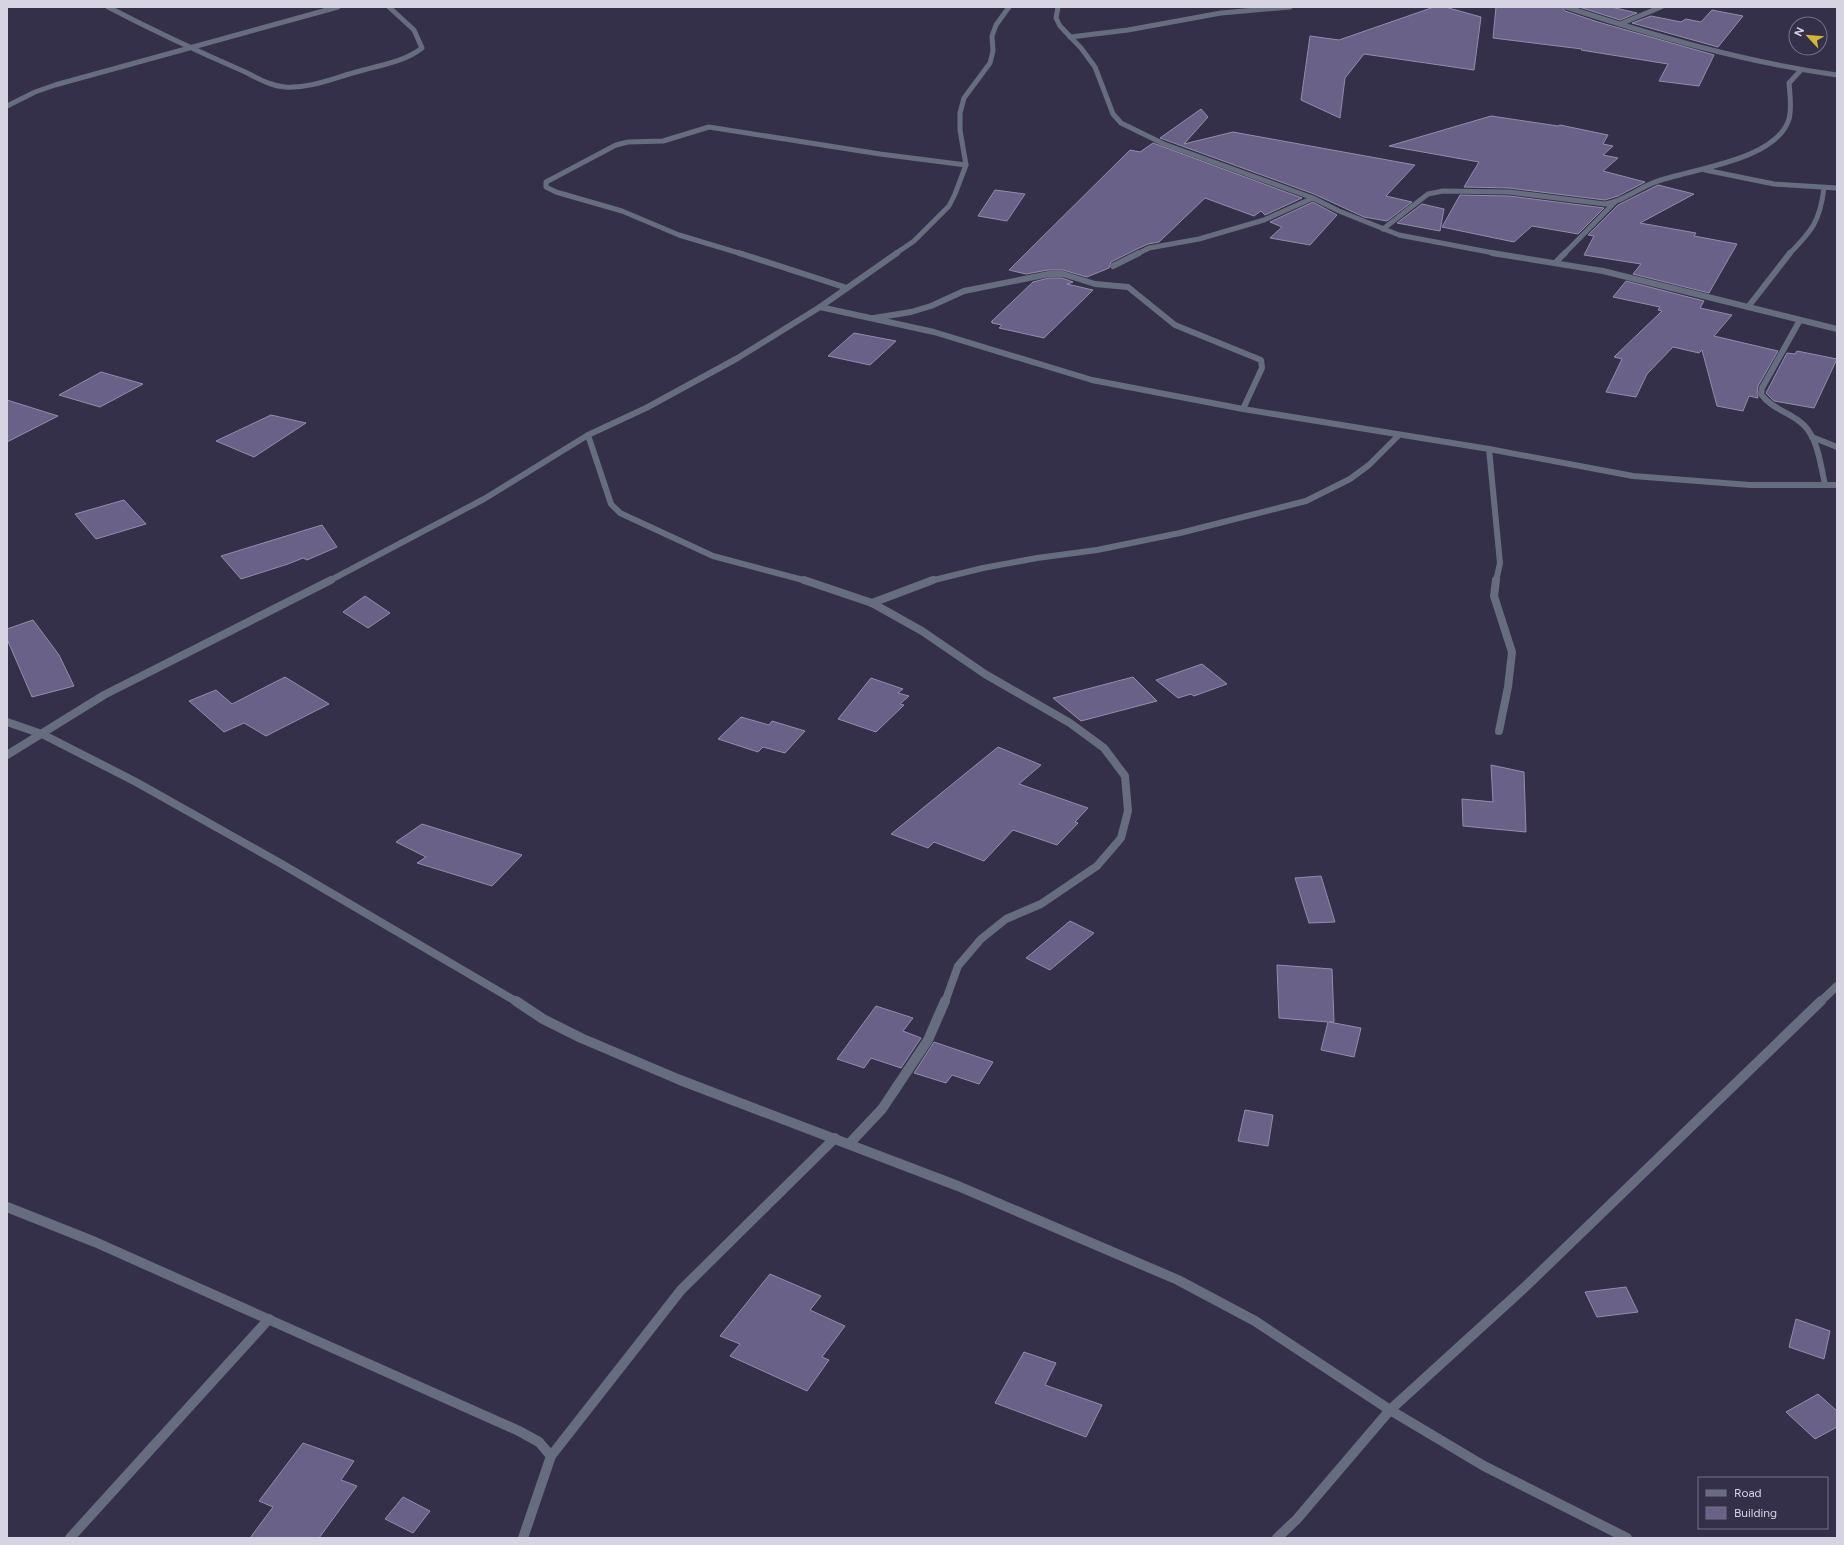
<svg xmlns="http://www.w3.org/2000/svg" width="1844" height="1545" viewBox="0 0 1844 1545" font-family="Figtree,sans-serif">
  <style>
    .building { fill: #696188; stroke: #938daa }
    .lines { fill: none; stroke-linecap: round; stroke-linejoin: round }
    .street-far3 { stroke: #656d7e; stroke-width: 5 }
    .street-far2 { stroke: #656d7e; stroke-width: 6 }
    .street-far1 { stroke: #656d7e; stroke-width: 8 }
    .street { stroke: #656d7e; stroke-width: 10 }
  </style>
  <rect width="100%" height="100%" fill="#353049"/>
  <g class="building">
    <path d="M1434 7H1445L1481 17 1474 70 1364 54 1345 78 1340 118 1301 100 1310 36 1339 40Z"/>
    <path d="M1496 7H1562L1565 11 1598 22 1714 55 1699 86 1659 81 1668 64 1581 50 1582 49 1493 38Z"/>
    <path d="M1579 7H1611L1637 13 1620 20Z"/>
    <path d="M1712 10 1743 16 1718 47 1632 23 1651 16 1681 22 1686 19 1701 22Z"/>
    <path d="M1201 109 1208 117 1184 144 1233 132 1415 165 1386 196 1412 202 1387 221 1364 217 1314 194 1160 138Z"/>
    <path d="M1491 116 1558 126 1560 125 1608 135 1603 144 1613 146 1603 155 1618 158 1603 171 1645 182 1618 196 1605 200 1509 188 1464 187 1479 162 1389 146Z"/>
    <path d="M1153 143 1302 198 1265 215 1261 211 1254 216 1205 198 1159 242 1148 244 1137 249 1111 262 1109 268 1087 277 1063 270H1048L1026 274 1009 270 1130 150 1140 152Z"/>
    <path d="M1658 185 1694 194 1640 223 1696 233 1694 236 1737 244 1709 293 1633 274 1641 264 1584 255 1594 236 1588 235 1618 205Z"/>
    <path d="M995 190 1025 194 1007 221 978 216Z"/>
    <path d="M1460 195 1509 196 1604 208 1578 234 1532 226 1514 242 1442 227Z"/>
    <path d="M1313 202 1337 215 1310 245 1270 238 1282 227 1270 222Z"/>
    <path d="M1422 204 1444 209 1440 231 1397 223Z"/>
    <path d="M1049 278H1062L1073 282 1067 284 1093 290 1044 338 999 328 1002 325 992 323 993 322H991L1033 282Z"/>
    <path d="M1626 281 1704 301 1700 308 1732 315 1714 336 1778 351 1758 386 1757 394 1758 398 1749 396 1743 411 1717 406 1702 350 1699 353 1673 347 1647 374 1636 397 1606 392 1622 359 1614 357 1662 311 1658 310 1660 307 1613 297Z"/>
    <path d="M854 333 896 341 870 365 828 356Z"/>
    <path d="M1797 351 1837 359 1814 408 1774 401 1766 393 1787 353 1795 354Z"/>
    <path d="M101 372 143 384 100 407 59 395Z"/>
    <path d="M7 400 58 416 7 442Z"/>
    <path d="M271 415 306 423 254 457 216 441Z"/>
    <path d="M124 500 146 524 96 539 75 514Z"/>
    <path d="M322 525 337 547 307 560 303 558 288 564 241 579 221 556Z"/>
    <path d="M365 596 390 613 368 628 343 612Z"/>
    <path d="M33 620 59 655 74 686 32 697 7 639V629Z"/>
    <path d="M1202 664 1227 684 1194 696 1191 694 1178 698 1156 680Z"/>
    <path d="M285 677 329 704 266 736 244 723 224 732 189 701 216 690 232 704Z"/>
    <path d="M1133 677 1157 701 1081 721 1053 698Z"/>
    <path d="M871 678 903 689 898 693 909 696 900 704 904 705 876 732 838 719Z"/>
    <path d="M741 717 769 725 772 721 805 731 785 753 763 747 758 752 718 739Z"/>
    <path d="M998 747 1041 765 1019 784 1088 808 1075 822 1078 823 1057 845 1013 830 984 861 934 842 928 848 891 834Z"/>
    <path d="M1491 765 1524 772 1526 832 1463 826 1462 799 1493 802Z"/>
    <path d="M422 824 522 855 492 886 417 863 426 857 396 842Z"/>
    <path d="M1321 876 1335 922 1309 923 1295 878Z"/>
    <path d="M1070 921 1094 933 1050 970 1026 958Z"/>
    <path d="M1277 965 1332 969 1334 1022H1329L1361 1028 1354 1057 1321 1050 1328 1022 1279 1018Z"/>
    <path d="M876 1006 913 1018 903 1031 921 1038 901 1068 871 1058 864 1068 837 1059Z"/>
    <path d="M934 1042 993 1062 979 1084 952 1075 946 1083 914 1073Z"/>
    <path d="M1245 1110 1273 1115 1268 1146 1238 1141Z"/>
    <path d="M770 1274 821 1296 810 1310 845 1326 822 1357 829 1360 807 1391 730 1356 740 1344 720 1336Z"/>
    <path d="M1626 1287 1638 1312 1597 1317 1585 1292Z"/>
    <path d="M1796 1319 1830 1331 1824 1359 1789 1347Z"/>
    <path d="M1024 1352 1056 1363 1045 1385 1102 1405 1086 1437 995 1403Z"/>
    <path d="M1818 1394 1837 1411V1427L1815 1439 1786 1412Z"/>
    <path d="M303 1443 354 1461 341 1480 357 1486 319 1538H250L273 1507 259 1501Z"/>
    <path d="M403 1497 430 1511 413 1533 385 1519Z"/>
  </g>
  <g class="lines">
    <g class="street-far3">
      <path d="M108 7C152 30 197 51 243 71 256 77 270 86 285 87 310 89 336 77 360 71 381 65 404 62 422 48L414 30 389 7"/>
      <path d="M1058 7 1056 18 1060 26 1081 48 1095 67 1113 114 1121 123 1164 144 1313 198 1339 211 1399 235 1499 254"/>
      <path d="M1566 7C1655 36 1744 62 1837 75"/>
      <path d="M1620 24 1661 7"/>
      <path d="M1070 37 1128 30 1221 13 1290 7"/>
      <path d="M7 106 35 92 55 85 338 7"/>
      <path d="M1705 170 1774 184 1837 188"/>
      <path d="M1383 229 1428 194 1443 191 1509 192 1605 204C1625 201 1639 187 1658 181 1692 169 1777 160 1789 119 1792 108 1790 95 1789 83L1801 70"/>
      <path d="M742 254 679 235 622 211 556 192 546 187V182L616 145 628 142 663 141 709 127 880 154 966 165"/>
      <path d="M895 254 914 241 949 206 955 194 966 165 960 130V113L964 98 990 63 993 51 992 36 996 25 1009 7"/>
      <path d="M1137 254 1149 248 1199 239 1264 220 1313 198"/>
      <path d="M1564 254 1615 202"/>
      <path d="M1789 254C1812 231 1820 221 1824 188"/>
    </g>
    <g class="street-far2">
      <path d="M739 253 847 288"/>
      <path d="M1492 253 1603 271 1837 329"/>
      <path d="M1555 263 1565 253"/>
      <path d="M1113 266 1139 253"/>
      <path d="M820 307 934 332 1092 380 1243 409 1489 449 1633 476 1750 485H1837"/>
      <path d="M1748 307 1790 253"/>
      <path d="M874 318 911 312 931 306 964 291 1049 274H1063L1095 284 1128 287 1175 325 1261 360 1262 368 1243 409"/>
      <path d="M1800 320 1762 388 1761 394C1771 408 1786 411 1799 421 1818 434 1820 464 1825 484"/>
      <path d="M588 435 611 504 620 513 713 556 807 581"/>
      <path d="M1812 437 1837 447"/>
      <path d="M1489 449 1500 563 1496 581"/>
      <path d="M329 581 484 499 588 435 646 408 736 359 820 307 897 253"/>
      <path d="M930 581 983 568 1037 558 1097 550 1180 533 1306 501 1350 479 1369 465 1398 436"/>
    </g>
    <g class="street-far1">
      <path d="M804 580 872 603 922 631 985 674 1070 723 1104 748 1125 776 1128 811 1121 838 1097 866 1041 904 1006 919 981 939 958 966 945 1002"/>
      <path d="M1496 580 1494 596 1512 652 1508 687 1499 731"/>
      <path d="M872 603 933 580"/>
      <path d="M7 722 42 734 136 782 280 863 517 1002"/>
      <path d="M7 755 104 695 331 580"/>
      <path d="M1820 1002 1837 986"/>
    </g>
    <g class="street">
      <path d="M516 1001 543 1019 581 1038 680 1080 958 1186 1178 1280 1255 1321 1390 1410 1484 1466 1627 1538"/>
      <path d="M849 1144 882 1109 928 1040 945 1001"/>
      <path d="M7 1207 95 1242 519 1431 539 1442 551 1456 523 1538"/>
      <path d="M551 1456 681 1290 835 1138"/>
      <path d="M70 1538 269 1319"/>
      <path d="M1277 1538 1297 1519 1390 1410 1524 1288 1821 1001"/>
    </g>
  </g>
  <rect width="1844" height="1545" fill="none" stroke="#d6d3e3" stroke-width="16"/>
  <rect x="1698" y="1477" width="130" height="52" fill="#353049" stroke="#757187"/>
  <rect x="1706" y="1490" width="20" height="6" fill="#656d7e" stroke="#757187"/>
  <text x="1734" y="1497" font-size="12" fill="#d6d3e3">Road</text>
  <rect x="1706" y="1507" width="20" height="12" fill="#696188" stroke="#757187"/>
  <text x="1734" y="1517" font-size="12" fill="#d6d3e3">Building</text>
  <g transform="translate(1808 36) rotate(296)"><circle r="19" fill="#353049" stroke="#757187"/>
  <path d="M0-3L7 15L0 10L-7 15Z" fill="#d3b635"/>
  <text y="-6" font-size="11" font-weight="bold" text-anchor="middle" fill="#d6d3e3">N</text>
  </g>
</svg>
